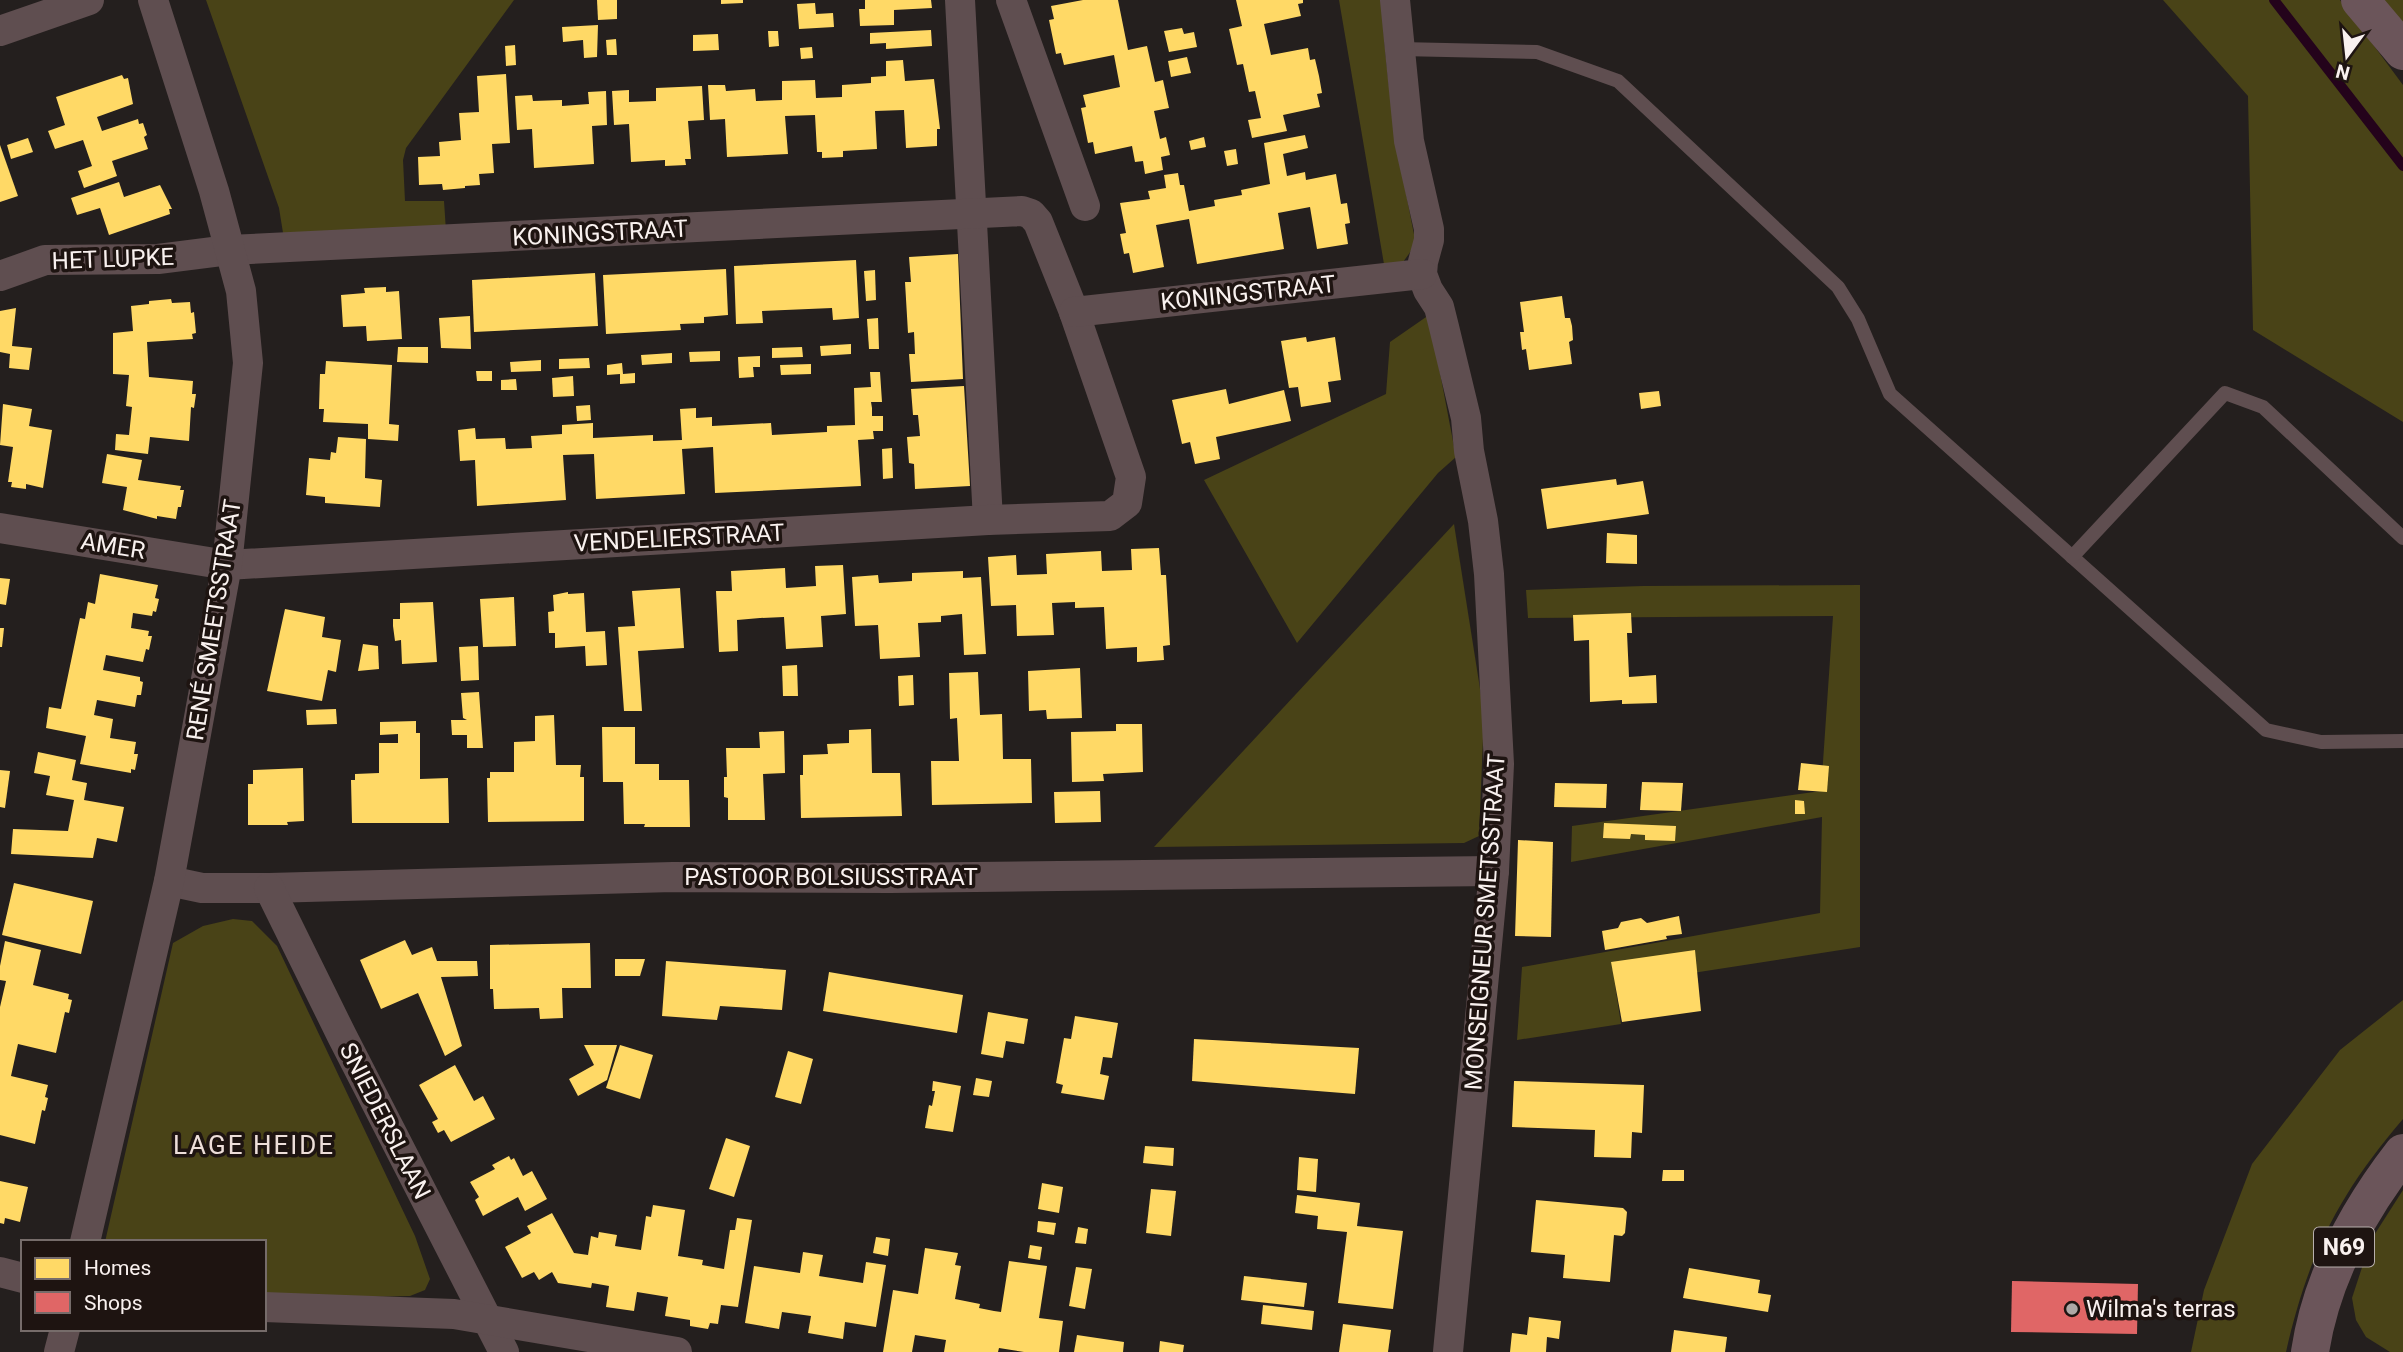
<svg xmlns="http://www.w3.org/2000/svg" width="2403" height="1352" viewBox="0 0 2403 1352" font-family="Roboto,sans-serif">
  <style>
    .green { fill: #494317 }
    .homes { fill: #ffd966 }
    .shops { fill: #e06666 }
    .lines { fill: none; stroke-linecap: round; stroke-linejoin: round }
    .stream { stroke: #24031b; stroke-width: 10 }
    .service { stroke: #5f4e50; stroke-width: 14 }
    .minor { stroke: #5f4e50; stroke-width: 30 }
    .primary { stroke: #6b555a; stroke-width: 38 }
    .poi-dot { fill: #aea8a6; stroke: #1e1411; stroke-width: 2.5 }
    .labels { text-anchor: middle; stroke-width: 7; stroke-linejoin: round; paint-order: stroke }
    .shield { fill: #1e1411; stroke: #b7afac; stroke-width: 2 }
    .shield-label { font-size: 23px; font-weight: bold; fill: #f9f1ef }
    .street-label { font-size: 24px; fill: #f9f1ef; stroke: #1e1411 }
    .poi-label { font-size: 24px; fill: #f9f1ef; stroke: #1e1411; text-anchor: start }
    .neighbourhood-label { font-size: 26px; letter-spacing: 2px; fill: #edded9; stroke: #1e1411 }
  </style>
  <rect width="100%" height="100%" fill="#241f1e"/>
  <g class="green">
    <path d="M206 0H514L406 148 403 160 405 201H444L446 231 284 239 279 208Z"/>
    <path d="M1339 0H1382C1385 83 1400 163 1416 244L1398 269 1385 270Z"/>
    <path d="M2163 0H2340L2403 85V422L2253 330 2248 96Z"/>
    <path d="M2378 0H2403V28Z"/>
    <path d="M1429 315 1456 457 1438 473 1297 643 1204 480 1386 394 1390 342Z"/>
    <path d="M1454 524 1484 714 1479 836 1464 843 1154 847Z"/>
    <path d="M1860 585V947L1615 985 1621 1024 1517 1040 1522 967 1820 913 1822 817 1571 862 1572 826 1821 791 1833 616 1528 618 1526 590 1643 586Z"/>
    <path d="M233 919 252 921 277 946 415 1236 430 1279 425 1290 410 1296 264 1299V1242H105L173 943 203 926Z"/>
    <path d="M2403 1000V1119C2338 1195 2308 1255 2286 1352H2191L2204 1290 2252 1164 2340 1050Z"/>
    <path d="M2403 1190V1352H2390L2366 1337 2356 1320 2352 1298 2371 1240Z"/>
  </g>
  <g class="homes">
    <path d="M597 0H617V19L598 20Z"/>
    <path d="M721 0H743V3L721 4Z"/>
    <path d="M865 0H931L932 8 894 10V25L860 26 859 9H865Z"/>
    <path d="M1083 0H1118L1128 50 1147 46 1155 82 1163 80 1169 108 1154 111 1160 139 1166 137 1170 155 1161 157 1163 170 1145 174 1143 161 1135 162 1132 146 1095 154 1093 142 1088 143 1081 108 1086 107 1083 95 1120 87 1114 55 1064 65 1061 53 1056 54 1049 20 1054 19 1051 6Z"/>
    <path d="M1236 0H1303V3L1298 4 1301 16 1264 24 1271 55 1308 48 1310 60 1315 59 1319 76 1322 93 1317 94 1320 107 1283 115 1287 131 1252 138 1248 120 1261 118 1255 91 1249 92 1243 64 1237 65 1229 29 1242 26Z"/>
    <path d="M815 3 816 14 833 13 834 27 799 29 797 4Z"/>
    <path d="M598 25 597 57 584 58 583 40 563 42 562 27Z"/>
    <path d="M1182 28 1184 34 1194 32 1197 47 1169 52 1164 31Z"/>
    <path d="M931 30 932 46 886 49V43L870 44V33Z"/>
    <path d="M768 31H778L779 46 769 47Z"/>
    <path d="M718 34 719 50 693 51V35Z"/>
    <path d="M616 39 617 55H607L606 40Z"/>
    <path d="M515 45 516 65 506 66 505 46Z"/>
    <path d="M812 47 813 58 801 59 800 48Z"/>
    <path d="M1187 57 1191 73 1171 77 1168 61Z"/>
    <path d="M903 60 905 81 934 79 940 129H937V146L906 148 904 110 875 111 877 149 843 151V157L822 158V152H817L815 115 785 116 788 154 727 157 725 119 710 120 708 85H725L726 91 755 89 756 101 782 100V81L815 80 816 98 842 97V85L871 83V77L886 76V61Z"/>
    <path d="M506 74 510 143 492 144 494 173 479 174 480 185 465 186V188L443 190 442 184 419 185 418 157 440 156 439 142 461 140 459 113 479 112 477 76Z"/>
    <path d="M122 75 124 79 128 78 133 104 97 117 102 131 138 119 139 124 143 123 147 135 144 137 148 149 112 161 117 176 84 188 78 171 92 166 83 140 55 149 48 131 65 125 56 97Z"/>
    <path d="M702 86 704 120 688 121 691 159H685L686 165 665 166V160L631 162 629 124 614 125 612 91 629 90V102L656 101V88Z"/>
    <path d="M606 91 607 125 592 126 594 164 534 168 532 129 517 130 515 96 532 95 533 101 562 100V106L589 104 588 92Z"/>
    <path d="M1305 135 1308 148 1283 154 1287 176 1305 172 1306 180 1336 174 1341 204 1347 203 1350 223 1345 224 1348 244 1317 249 1310 207 1278 213 1284 249 1197 264 1189 219 1156 225 1164 267 1133 273 1129 253 1124 254 1120 234 1126 233 1120 203 1150 199 1148 191 1166 188 1164 175 1178 173 1180 185H1184L1189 211 1215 206 1214 200 1242 195 1241 190 1270 184 1264 143Z"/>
    <path d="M1204 137 1206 147 1191 150 1189 141Z"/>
    <path d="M28 138 33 152 11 159 7 145Z"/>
    <path d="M0 145 18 196 0 202Z"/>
    <path d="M1236 149 1238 164 1227 166 1224 151Z"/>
    <path d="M119 182 124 197 160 185 172 209H169L170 214 109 235 100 208 77 215 71 198Z"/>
    <path d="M958 254 963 379 911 382 909 354H915L914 332 908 333 905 282H911L909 257Z"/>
    <path d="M856 260 859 318 833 320 832 308 785 310 762 311 763 323 736 324 734 266Z"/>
    <path d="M726 269 728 315 704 317V323L680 324 681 330 606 334 603 275Z"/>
    <path d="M875 270 876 300 866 301 864 271Z"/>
    <path d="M595 273 598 326 474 332 472 280Z"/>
    <path d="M386 287V292L399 291 402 339 367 341 366 326 343 327 341 295 365 293 364 288Z"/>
    <path d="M1562 296 1565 318H1570L1572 326 1573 340 1569 342 1572 364 1529 370 1526 349 1522 350 1520 332H1524L1520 302Z"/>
    <path d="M171 299 172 303 190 302 191 313 194 312 196 333 192 334 193 339 147 342 149 377 193 381 192 394H196L194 408 191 407 189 441 150 437 148 454 115 450 116 434 129 435 132 407 126 406 129 375 113 374V333L133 331 131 306 149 304V301Z"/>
    <path d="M16 308 12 346 32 348 29 370 9 368 10 354 0 352V311Z"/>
    <path d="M470 316 471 349 441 348 439 318Z"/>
    <path d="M878 318 879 349H869L867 319Z"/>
    <path d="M1306 337 1307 342 1335 337 1341 380 1328 382 1331 402 1301 407 1298 387 1289 388 1281 341Z"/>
    <path d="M851 344V354L821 356 820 346Z"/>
    <path d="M398 347H428V363L397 362Z"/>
    <path d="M802 347 803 357 772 358V348Z"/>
    <path d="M720 351V361L690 362 689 352Z"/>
    <path d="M672 353V363L642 365 641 355Z"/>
    <path d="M760 356V367H753L754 377 739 378 738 357Z"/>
    <path d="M589 358 590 368 559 369V359Z"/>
    <path d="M541 360V371L511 372 510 362Z"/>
    <path d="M326 361 392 365 389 424 399 425 398 441 368 439V424L323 422 324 409H319L320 374H325Z"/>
    <path d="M622 363 623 374 635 373V383L620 384V374L607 375V365Z"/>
    <path d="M811 364V374L781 375 780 365Z"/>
    <path d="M476 371H492V381H477Z"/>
    <path d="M870 372H880L882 402H871L872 408V416H883V431H873L874 439 858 440 861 486 715 493 713 447 682 449 685 494 596 499 594 454 563 455 566 500 477 506 475 460 460 461 458 430 475 428 476 439 505 438 506 449 532 448 531 436 562 434V425L593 423V438L653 435V441L682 440 680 409 696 408V418L712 417V426L771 423 772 435 827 432V426L855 425 854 388 871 387Z"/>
    <path d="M573 376 574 396 553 397 552 378Z"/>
    <path d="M516 379 517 390H501V380Z"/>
    <path d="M964 386 970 486 915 489 914 464 909 463 907 437 920 436 918 415H913L911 389Z"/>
    <path d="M1226 389 1229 404 1284 390 1291 421 1216 437 1220 459 1195 464 1190 442 1182 444 1172 400Z"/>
    <path d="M1659 391 1661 406 1641 409 1639 393Z"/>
    <path d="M3 404 32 409 29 426 52 430 43 488 26 484V489L11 487 12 482H8L13 447 0 445Z"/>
    <path d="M590 405 591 420 577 421 576 406Z"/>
    <path d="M338 437 366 439 365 478 382 480 380 507 325 503V497L306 495 309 458 330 460 331 452 336 453Z"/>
    <path d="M892 448 893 478 883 479 882 449Z"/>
    <path d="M107 454 142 460 138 480 181 486 180 490H184L181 507H178L176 519 157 516V519L123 510 127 487 102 483Z"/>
    <path d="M1616 479 1617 485 1643 481 1649 514 1547 529 1541 489Z"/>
    <path d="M1607 533 1637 535V564L1606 563Z"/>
    <path d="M1159 548 1161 575H1166L1170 645 1163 646 1164 660 1137 662V647L1106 649 1104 607 1075 608V602L1052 603 1054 635 1017 636 1016 605 991 606 988 557 1016 555 1017 575 1047 574 1046 554 1101 551 1102 571 1132 570 1131 549Z"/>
    <path d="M843 565 846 614 821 616 823 647 786 649 784 617 760 618 737 620 738 651 719 652 716 591H732L731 571 785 568 786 588 816 586 815 566Z"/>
    <path d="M963 571V578L981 577 986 654 964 655 962 614 941 616V622L918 623 920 657 880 659 878 625 855 626 852 577 878 575 879 583 896 582 912 581V573Z"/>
    <path d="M100 574 158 585 155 598 159 599 156 612 153 611 152 616 133 613 131 628 149 631 148 636H152L149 650 146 649 143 662 106 655 103 670 140 677V681L143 682 141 695H137L135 707 97 700 94 715 113 719 110 738 136 742 134 754H138L135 770 131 769V773L80 764 86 736 46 728 49 707 61 709 80 618 85 619 88 602 95 604Z"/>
    <path d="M0 578 10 579 6 605 0 604Z"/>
    <path d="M680 588 684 648 638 651 642 711H624L618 627 635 626 632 591Z"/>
    <path d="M568 592V594L584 593 586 632 605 631 607 665 586 666 585 646 555 648V633H549L548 612 554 611 553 595Z"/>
    <path d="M514 597 516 646 483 647 480 599Z"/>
    <path d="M433 602 437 662 402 664 401 640 395 641 393 626V619H400V603Z"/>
    <path d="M285 609 325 617 322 637 341 640 336 672 328 670 322 701 267 691Z"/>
    <path d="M1631 613 1632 633H1627L1629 677 1656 675 1657 703 1622 704V700L1590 702 1589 640 1574 641 1573 615Z"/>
    <path d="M0 628H4L2 647H0Z"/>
    <path d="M363 644 378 646 379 669 358 671Z"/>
    <path d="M478 646 479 680 461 681 459 647Z"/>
    <path d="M797 665 798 696H783L782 666Z"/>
    <path d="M1080 668 1082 718 1047 719 1046 710 1029 711 1028 671Z"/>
    <path d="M978 672 980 715 1002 714 1003 759H1031L1032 803 932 805 931 761H959L957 718 950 719 949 673Z"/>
    <path d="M913 675 914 705 899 706 898 676Z"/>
    <path d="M479 692 483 748H467V735H452L451 720H467L463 718 461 693Z"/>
    <path d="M336 709 337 724 307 725 306 710Z"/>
    <path d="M554 715 556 765H581L580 777H584V821L488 822 487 778H490V772H514V742L535 741V716Z"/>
    <path d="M416 721V733H420V779L448 778 449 823H352L351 780H355V774L379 773V743H398V734L380 735V722Z"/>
    <path d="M1116 724H1142L1143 772 1103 774 1104 781 1072 782 1071 732 1116 731Z"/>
    <path d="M602 727H635V764H659V780H689L690 827H644L645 824H624L623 782H603Z"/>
    <path d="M871 729 872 773H900L902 816 801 818 800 775H803V755L828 754 827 744 849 743V730Z"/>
    <path d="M784 731 785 773 763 774 765 820H728V798L724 797V777H727L726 748H760L759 732Z"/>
    <path d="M38 752 76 760 72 780 87 783 84 800 124 807 117 842 97 838 93 858 11 854 13 829 68 831 74 800 46 795 50 776 34 773Z"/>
    <path d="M1801 763 1829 766 1827 792 1798 790Z"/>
    <path d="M303 768 304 821 287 822 288 825H248V784H253V770Z"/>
    <path d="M0 770 10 771 5 808 0 807Z"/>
    <path d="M1642 782 1683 783 1681 811 1640 810Z"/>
    <path d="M1555 783 1607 784 1606 808 1554 807Z"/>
    <path d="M1100 791 1101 822 1055 823 1054 792Z"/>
    <path d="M1795 800 1804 801 1805 814H1795Z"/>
    <path d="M1604 823 1676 826 1675 841 1645 840V835L1631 834 1630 839 1603 838Z"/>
    <path d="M1518 840 1553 842 1551 937 1515 936Z"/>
    <path d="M14 883 93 901 81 954 2 935Z"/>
    <path d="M1679 916 1682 934 1666 936 1667 939 1605 950 1602 931 1618 928 1621 922 1641 918 1647 923Z"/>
    <path d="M405 940 412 955 432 947 437 961H477L478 976 441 977 462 1046 445 1056 418 993 381 1009 360 960Z"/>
    <path d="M5 941 41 950 33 985 69 994 68 999 72 1000 69 1013 65 1012 56 1053 18 1044 11 1076 48 1085 45 1097 48 1098 45 1111 42 1110 35 1144 0 1135V1007L6 981 0 980V966Z"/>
    <path d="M590 943 591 988H562L563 1018 540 1019 539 1008 494 1009 493 989H490V945Z"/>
    <path d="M1695 950 1701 1011 1622 1022 1611 962Z"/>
    <path d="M615 959H645L640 976H615Z"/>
    <path d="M666 961 786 970 782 1010 720 1006 717 1020 662 1016Z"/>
    <path d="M829 972 963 995 957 1033 823 1011Z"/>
    <path d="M988 1012 1028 1019 1024 1044 1006 1041 1003 1058 981 1054Z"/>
    <path d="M1075 1016 1118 1023 1112 1058 1103 1057 1100 1074 1109 1076 1104 1100 1061 1093 1063 1085 1056 1083 1064 1038 1071 1039Z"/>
    <path d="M1194 1039 1359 1048 1355 1094 1192 1081Z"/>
    <path d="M584 1045H617L607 1080 578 1096 569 1079 594 1065Z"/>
    <path d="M620 1045 653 1055 640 1099 606 1088Z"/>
    <path d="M788 1051 813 1059 801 1104 775 1097Z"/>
    <path d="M455 1065 474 1101 483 1096 495 1119 451 1142 444 1130 438 1133 432 1122 438 1119 419 1085Z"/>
    <path d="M976 1078 992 1081 989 1097 973 1095Z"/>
    <path d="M933 1081 961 1086 953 1132 925 1128 929 1105 932 1106 935 1091H932Z"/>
    <path d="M1514 1081 1644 1085 1642 1133 1632 1132 1631 1158 1594 1157 1595 1130 1512 1127Z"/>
    <path d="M726 1138 750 1146 734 1197 709 1189Z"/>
    <path d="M1145 1146 1174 1148 1173 1166 1143 1163Z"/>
    <path d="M509 1156 511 1160 514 1158 523 1176 532 1171 547 1199 525 1211 518 1197 483 1216 475 1200 479 1197 470 1182 495 1169 492 1165Z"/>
    <path d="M1299 1157 1318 1159 1316 1192 1297 1190Z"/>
    <path d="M1663 1170H1684V1181H1662Z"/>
    <path d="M0 1181 28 1187 20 1222 5 1218 4 1224 0 1223Z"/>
    <path d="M1042 1183 1063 1187 1059 1213 1038 1209Z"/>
    <path d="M1151 1189 1176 1191 1171 1236 1146 1233Z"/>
    <path d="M1297 1195 1360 1203 1357 1226 1403 1231 1393 1309 1338 1303 1347 1232 1317 1229 1318 1216 1295 1213Z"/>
    <path d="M1536 1200 1623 1208 1627 1212 1625 1233 1622 1236 1614 1235 1610 1282 1563 1278 1565 1255 1531 1252Z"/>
    <path d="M653 1205 685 1210 678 1256 703 1260 702 1265 724 1269 730 1230H735L737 1218 752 1220 738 1307 721 1305 718 1324 710 1323 708 1329 690 1326V1320L665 1316 668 1297 637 1292 634 1311 606 1307 609 1286 592 1283 591 1288 558 1283 552 1272 539 1280 534 1272 522 1278 505 1247 531 1233 527 1226 552 1213 574 1253 588 1255 591 1236 598 1238 599 1232 617 1235 615 1246 641 1250 646 1216 651 1217Z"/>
    <path d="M1038 1221 1056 1223 1054 1235 1037 1232Z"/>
    <path d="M1078 1227 1088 1229 1086 1244 1075 1243Z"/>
    <path d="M876 1237 890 1239 888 1256 873 1253Z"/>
    <path d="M1030 1245 1042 1247 1040 1260 1028 1258Z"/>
    <path d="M925 1248 958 1253 955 1265 961 1266 955 1299 980 1304 979 1308 994 1311 1001 1312 1009 1261 1047 1266 1039 1318 1063 1321 1059 1352H1024L999 1348 998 1352H944L946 1340 915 1335 912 1352H883L893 1290 918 1294Z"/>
    <path d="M803 1252 823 1255 819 1276 863 1283 866 1262 886 1265 876 1327 845 1322 843 1339 808 1333 811 1316 782 1312 779 1329 745 1323 754 1266 800 1273Z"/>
    <path d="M1076 1267 1092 1269 1085 1309 1069 1306Z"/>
    <path d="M1689 1268 1760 1280 1758 1293 1771 1295 1768 1312 1683 1298Z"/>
    <path d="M1244 1276 1307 1283 1304 1307 1241 1300Z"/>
    <path d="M1263 1305 1314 1311 1312 1330 1261 1324Z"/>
    <path d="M1529 1317 1561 1321 1559 1339 1547 1337 1546 1352H1510L1512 1333 1527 1335Z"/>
    <path d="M1343 1324 1391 1330 1388 1352H1339Z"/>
    <path d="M1674 1330 1727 1337 1725 1352H1671Z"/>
    <path d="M1077 1335 1124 1342 1123 1352H1074Z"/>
    <path d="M1160 1341 1184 1345 1183 1352H1159Z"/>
  </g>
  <path class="shops" d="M2012 1281 2138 1284 2137 1334 2011 1332Z"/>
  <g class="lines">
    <path class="stream" d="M2274 0 2403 166"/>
    <g class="service">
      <path d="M1400 49 1537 52 1618 81 1838 287 1858 319 1890 394 2266 730 2321 742 2403 741"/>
      <path d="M2072 557 2225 393 2263 407 2403 538"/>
    </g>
    <g class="minor">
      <path d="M960 0 988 520"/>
      <path d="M1011 0 1085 206"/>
      <path d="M1395 0 1409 141 1429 229V240L1423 262 1422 274 1428 290 1439 307 1444 327 1466 418 1469 451 1483 521 1489 574 1499 764 1494 871 1448 1352"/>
      <path d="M0 31 89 0"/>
      <path d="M0 276 45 260 158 259 229 250 1022 211 1031 214 1038 222 1074 312 1131 477 1127 503 1110 516 988 520 227 565 0 528"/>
      <path d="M1074 312 1422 274"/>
      <path d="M169 881 202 888H269L673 877 890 878 1494 871"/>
      <path d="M269 888 342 1036 504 1352"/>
      <path d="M85 1242 169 881 227 565 248 363 241 291 214 191 153 0"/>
      <path d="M0 1272 23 1278"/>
      <path d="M264 1307 454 1314 677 1352"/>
      <path d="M59 1352 65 1329"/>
    </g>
    <g class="primary">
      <path d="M2360 0 2403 51"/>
      <path d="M2310 1352C2321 1279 2358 1211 2403 1153"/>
    </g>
  </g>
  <circle class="poi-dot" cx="2072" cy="1309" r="7"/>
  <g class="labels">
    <rect class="shield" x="2314" y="1227.5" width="60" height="39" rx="5"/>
    <g class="shield-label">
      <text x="2344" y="1255">N69</text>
    </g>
    <g class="street-label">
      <text transform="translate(600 233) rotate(-3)" y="8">KONINGSTRAAT</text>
      <text transform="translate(113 259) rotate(-2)" y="8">HET LUPKE</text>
      <text transform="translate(1248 293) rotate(-6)" y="8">KONINGSTRAAT</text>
      <text transform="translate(679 538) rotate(-3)" y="8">VENDELIERSTRAAT</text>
      <text transform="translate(113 546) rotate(9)" y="8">AMER</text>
      <text transform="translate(214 620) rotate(-81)" y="8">RENÉ SMEETSSTRAAT</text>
      <text x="831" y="885">PASTOOR BOLSIUSSTRAAT</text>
      <text transform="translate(1485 922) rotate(-86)" y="8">MONSEIGNEUR SMETSSTRAAT</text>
      <text transform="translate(385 1121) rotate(63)" y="8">SNIEDERSLAAN</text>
    </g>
    <g class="poi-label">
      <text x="2086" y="1317">Wilma's terras</text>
    </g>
    <g class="neighbourhood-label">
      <text x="254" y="1154">LAGE HEIDE</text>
    </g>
  </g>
  <rect x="21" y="1240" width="245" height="91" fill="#1e1411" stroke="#766c6a" stroke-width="2"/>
  <rect x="35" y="1258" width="35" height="21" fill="#ffd966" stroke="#766c6a" stroke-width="2"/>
  <text x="84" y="1275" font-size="21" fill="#f9f1ef">Homes</text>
  <rect x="35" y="1292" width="35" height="21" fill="#e06666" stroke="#766c6a" stroke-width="2"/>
  <text x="84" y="1310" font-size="21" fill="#f9f1ef">Shops</text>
  <g transform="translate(2347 56) rotate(195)" stroke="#1e1411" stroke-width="5" paint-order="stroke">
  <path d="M0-5L12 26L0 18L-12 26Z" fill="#f9f1ef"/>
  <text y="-10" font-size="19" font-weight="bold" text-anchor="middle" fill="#f9f1ef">N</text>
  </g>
</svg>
